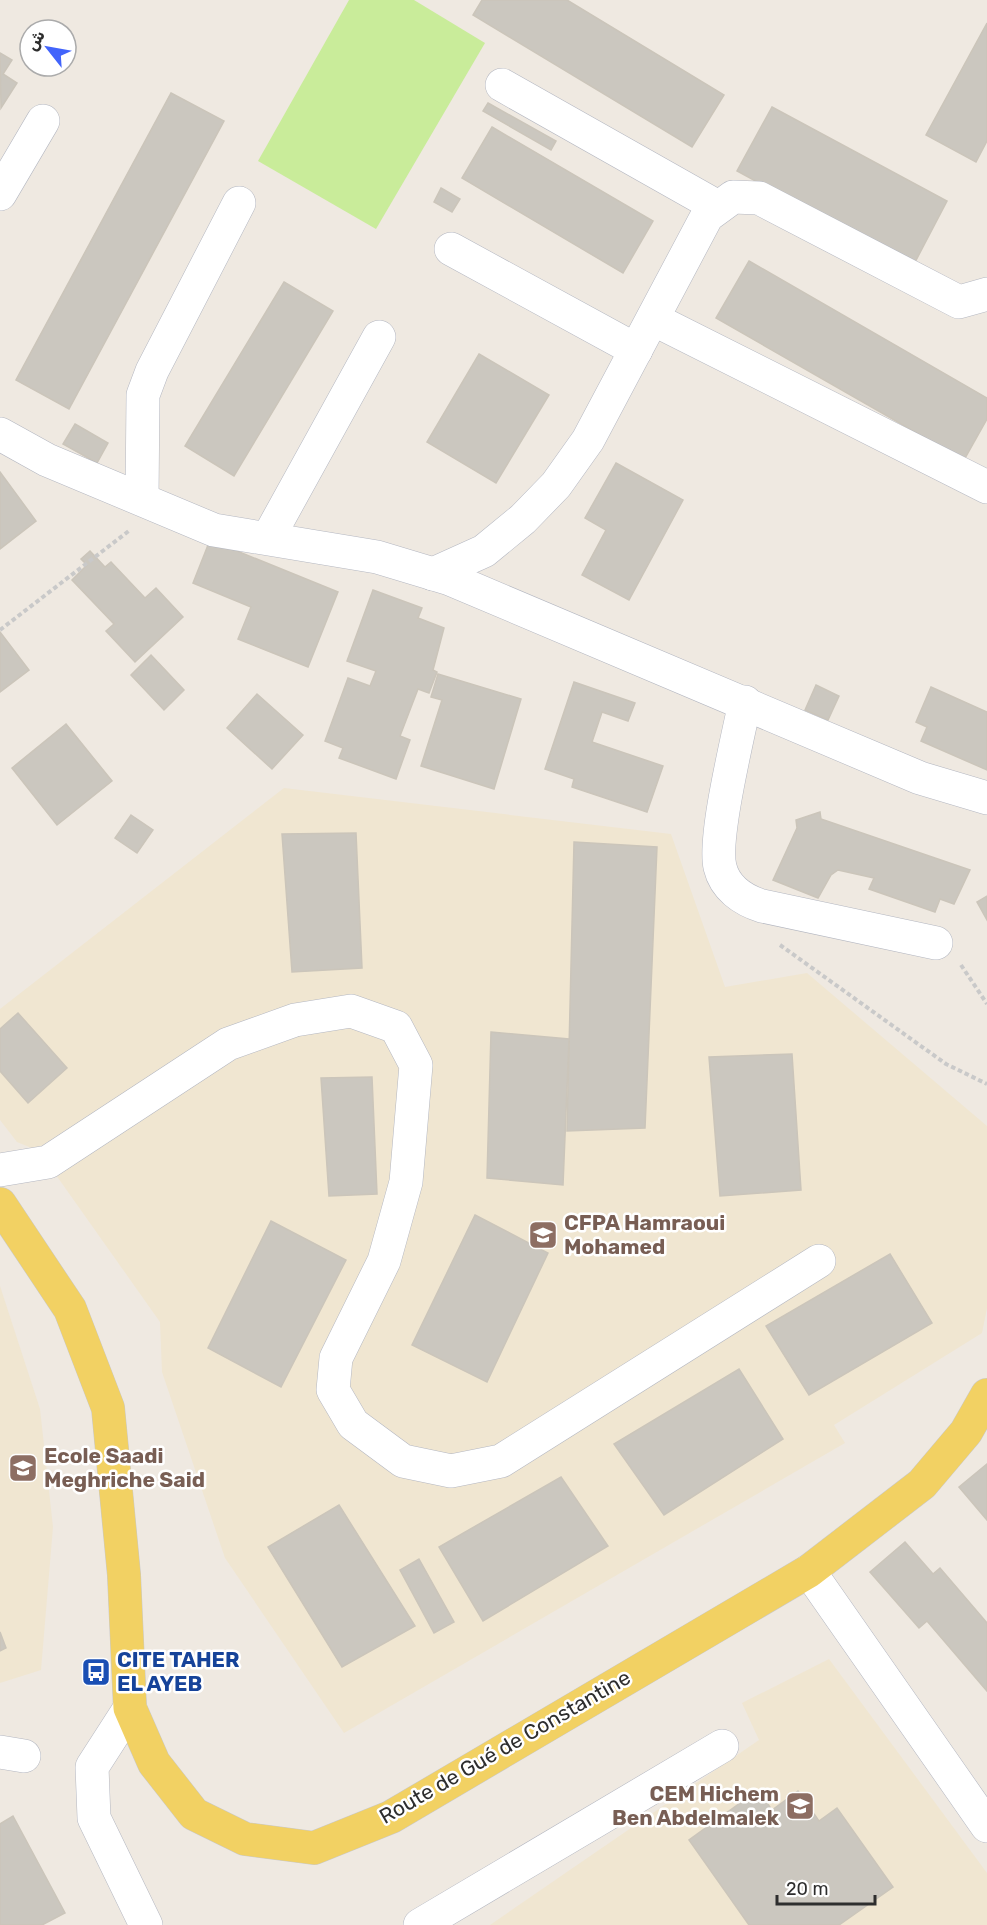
<svg xmlns="http://www.w3.org/2000/svg" width="987" height="1925" viewBox="0 0 987 1925" font-family="Rubik,'Noto Sans Arabic',sans-serif">
  <style>
    .education { fill: #f0e6d1 }
    .pitch { fill: #c9ec9a }
    .building { fill: #cbc7bf; stroke: #cbc5ba; stroke-width: 1.5 }
    .lines { fill: none; stroke-linecap: round; stroke-linejoin: round }
    .minor-casing { stroke: #b4b7c1; stroke-width: 34 }
    .major-casing { stroke: #c9c9c9; stroke-width: 34 }
    .path { stroke: #c9c9c9; stroke-width: 4; stroke-dasharray: 4.5 3; stroke-linecap: butt }
    .minor { stroke: #fff; stroke-width: 33 }
    .major { stroke: #f2d163; stroke-width: 33 }
    .labels { text-anchor: middle; stroke-width: 5; stroke-linejoin: round; paint-order: stroke }
    .education-label { font-size: 21px; font-weight: bold; fill: #785e54; stroke: #fff; text-anchor: start }
    .transit-label { font-size: 21px; font-weight: bold; fill: #164399; stroke: #fff; text-anchor: start }
    .street-label { font-size: 21px; fill: #2e2e2e; stroke: #fff }
  </style>
  <rect width="100%" height="100%" fill="#efe9e1"/>
  <g class="education">
    <path d="M284 788 671 834 725 987 807 973 987 1126V1308L982 1333 834 1425 845 1443 344 1733 225 1558 162 1372 160 1322 39 1151 17 1142 0 1120V1009Z"/>
    <path d="M0 1286 40 1409 53 1527 41 1670 0 1683Z"/>
    <path d="M829 1659 987 1873V1925H490L759 1740 742 1703Z"/>
  </g>
  <path class="pitch" d="M349 0H414L485 43 376 229 258 161Z"/>
  <g class="building">
    <path d="M482 0H567L724 95 692 147 473 15Z"/>
    <path d="M987 23V141L976 162 926 135Z"/>
    <path d="M0 53 12 60 3 74 17 83 1 108Z"/>
    <path d="M171 93 224 121 69 409 16 380Z"/>
    <path d="M488 103 556 141 551 150 483 111Z"/>
    <path d="M772 107 947 201 913 266 737 171Z"/>
    <path d="M492 127 653 221 623 273 462 178Z"/>
    <path d="M441 188 460 199 452 212 434 202Z"/>
    <path d="M749 261 987 398V419L964 460 716 318Z"/>
    <path d="M284 282 333 311 234 476 185 446Z"/>
    <path d="M479 354 549 395 496 483 427 442Z"/>
    <path d="M75 424 108 443 97 463 63 444Z"/>
    <path d="M616 463 683 500 629 600 582 575 606 530 585 518Z"/>
    <path d="M0 472 36 521 0 549Z"/>
    <path d="M210 540 338 592 308 667 238 639 251 607 193 583Z"/>
    <path d="M90 551 105 567 111 562 145 598 156 588 183 617 135 662 106 631 114 624 72 580 87 565 81 559Z"/>
    <path d="M373 590 422 608 418 618 444 628 433 670 437 672 429 693 418 689 400 736 410 740 396 779 339 758 343 748 325 741 348 678 370 686 376 671 347 661Z"/>
    <path d="M0 632 29 670 0 692Z"/>
    <path d="M151 655 184 690 164 710 131 675Z"/>
    <path d="M438 674 521 699 494 789 421 766 442 700 431 697Z"/>
    <path d="M574 682 635 703 628 721 602 712 592 742 663 766 647 812 572 787 574 779 545 769Z"/>
    <path d="M816 685 839 696 828 720 805 710Z"/>
    <path d="M931 687 987 712V770L921 741 927 727 916 722Z"/>
    <path d="M257 694 303 735 272 769 227 728Z"/>
    <path d="M66 724 112 781 57 825 12 768Z"/>
    <path d="M820 812 821 819 970 870 954 904 940 899 935 912 869 889 874 878 838 870 831 875 818 898 773 880 797 828 796 820Z"/>
    <path d="M131 815 153 830 137 853 115 838Z"/>
    <path d="M356 833 362 968 292 972 282 834Z"/>
    <path d="M574 842 657 847 645 1128 567 1131Z"/>
    <path d="M987 896V920L977 902Z"/>
    <path d="M18 1013 67 1068 28 1103 0 1071V1029Z"/>
    <path d="M491 1032 569 1039 563 1185 487 1178Z"/>
    <path d="M792 1054 801 1190 720 1196 709 1057Z"/>
    <path d="M372 1077 377 1194 329 1196 321 1078Z"/>
    <path d="M475 1215 548 1253 487 1382 412 1345Z"/>
    <path d="M271 1221 346 1260 281 1387 208 1348Z"/>
    <path d="M890 1254 932 1323 809 1395 766 1326Z"/>
    <path d="M739 1369 783 1439 664 1515 614 1444Z"/>
    <path d="M987 1464V1520L959 1487Z"/>
    <path d="M561 1477 608 1546 483 1621 439 1547Z"/>
    <path d="M339 1505 415 1626 342 1667 268 1547Z"/>
    <path d="M905 1542 933 1574 940 1568 987 1623V1691L927 1621 919 1628 870 1572Z"/>
    <path d="M419 1559 454 1622 434 1633 400 1570Z"/>
    <path d="M0 1632 6 1648 0 1651Z"/>
    <path d="M758 1790 772 1810 798 1791 819 1821 837 1808 893 1887 839 1925H749L689 1840Z"/>
    <path d="M13 1816 65 1913 42 1925H0V1824Z"/>
  </g>
  <g class="lines">
    <g class="minor-casing">
      <g id="minor">
        <path d="M502 85 718 207"/>
        <path d="M0 194 43 121"/>
        <path d="M451 249 636 350"/>
        <path d="M653 319 987 487"/>
        <path d="M0 434 47 460 214 530 377 557 450 579 920 778 987 798"/>
        <path d="M142 499 143 395 152 371 239 203"/>
        <path d="M268 538 379 337"/>
        <path d="M433 574 484 551 523 519 556 485 588 440 707 216 733 197 759 198 959 302 987 294"/>
        <path d="M745 702C738 737 713 838 720 867 725 888 743 900 762 906L936 943"/>
        <path d="M0 1170 48 1162 228 1044 295 1020 351 1011 396 1027 416 1065 406 1182 384 1261 336 1358 333 1390 353 1424 403 1461 451 1471 501 1461 819 1261"/>
        <path d="M809 1571 987 1826"/>
        <path d="M130 1708 92 1767 94 1818 146 1925"/>
        <path d="M0 1752 24 1756"/>
        <path d="M420 1925 722 1746"/>
      </g>
    </g>
    <g class="major-casing">
      <path id="major" d="M0 1204 70 1309 108 1408 124 1575 130 1708 154 1763 194 1814 245 1839 314 1848 391 1817 809 1571 922 1484 966 1432 987 1395"/>
    </g>
    <g class="path">
      <path d="M0 630 130 530"/>
      <path d="M780 945 946 1064 987 1084"/>
      <path d="M961 965 987 1004"/>
    </g>
    <use href="#minor" class="minor"/>
    <use href="#major" class="major"/>
  </g>
  <defs>
    <g id="university-square" transform="scale(1.5)"><rect x="-9" y="-9" width="18" height="18" rx="4" fill="#8d6e63" stroke="#fff"/><path d="M0-5L7-2L0 1L-7-2ZM-4 1L0 2.5L4 1V4Q0 6-4 4Z" fill="#fff"/></g>
    <g id="school-square" transform="scale(1.5)"><rect x="-9" y="-9" width="18" height="18" rx="4" fill="#8d6e63" stroke="#fff"/><path d="M0-5L7-2L0 1L-7-2ZM-4 1L0 2.5L4 1V4Q0 6-4 4Z" fill="#fff"/></g>
    <g id="bus-square" transform="scale(1.5)"><rect x="-9" y="-9" width="18" height="18" rx="4" fill="#1a4fb4" stroke="#fff"/><path d="M-5-6H5V4H4V6H2V4H-2V6H-4V4H-5ZM-3.5-4V0h7V-4ZM-3.5 1.2v1.5H-2V1.2ZM2 1.2v1.5H3.5V1.2Z" fill="#fff"/></g>
  </defs>
  <g fill-rule="evenodd">
    <use href="#university-square" x="543" y="1235"/>
    <use href="#school-square" x="23" y="1468"/>
    <use href="#bus-square" x="96" y="1672"/>
    <use href="#school-square" x="800" y="1806"/>
  </g>
  <g class="labels">
    <g class="education-label">
      <text x="564" y="1230">CFPA Hamraoui<tspan x="564" dy="24">Mohamed</tspan></text>
      <text x="44" y="1463">Ecole Saadi<tspan x="44" dy="24">Meghriche Said</tspan></text>
      <text x="779" y="1801" text-anchor="end">CEM Hichem<tspan x="779" dy="24">Ben Abdelmalek</tspan></text>
    </g>
    <g class="transit-label">
      <text x="117" y="1667">CITE TAHER<tspan x="117" dy="24">EL AYEB</tspan></text>
    </g>
    <g class="street-label">
      <text transform="translate(505 1747) rotate(-30)" y="7">Route de Gué de Constantine</text>
    </g>
  </g>
  <g transform="translate(48 48) rotate(301)"><circle r="28" fill="#ffffff" stroke="#ababab" stroke-width="1.5"/>
  <path d="M0-4.5L10 22L0 15L-10 22Z" fill="#4264fb"/>
  <text y="-9" font-size="16" font-weight="bold" text-anchor="middle" fill="#2e2e2e">ش</text>
  </g>
  <path d="M777 1895v9h98v-9" fill="none" stroke="#2e2e2e" stroke-width="3"/>
  <text x="786" y="1895" font-size="18" fill="#2e2e2e" stroke="#ffffff" stroke-width="4.5" paint-order="stroke">20 m</text>
</svg>
